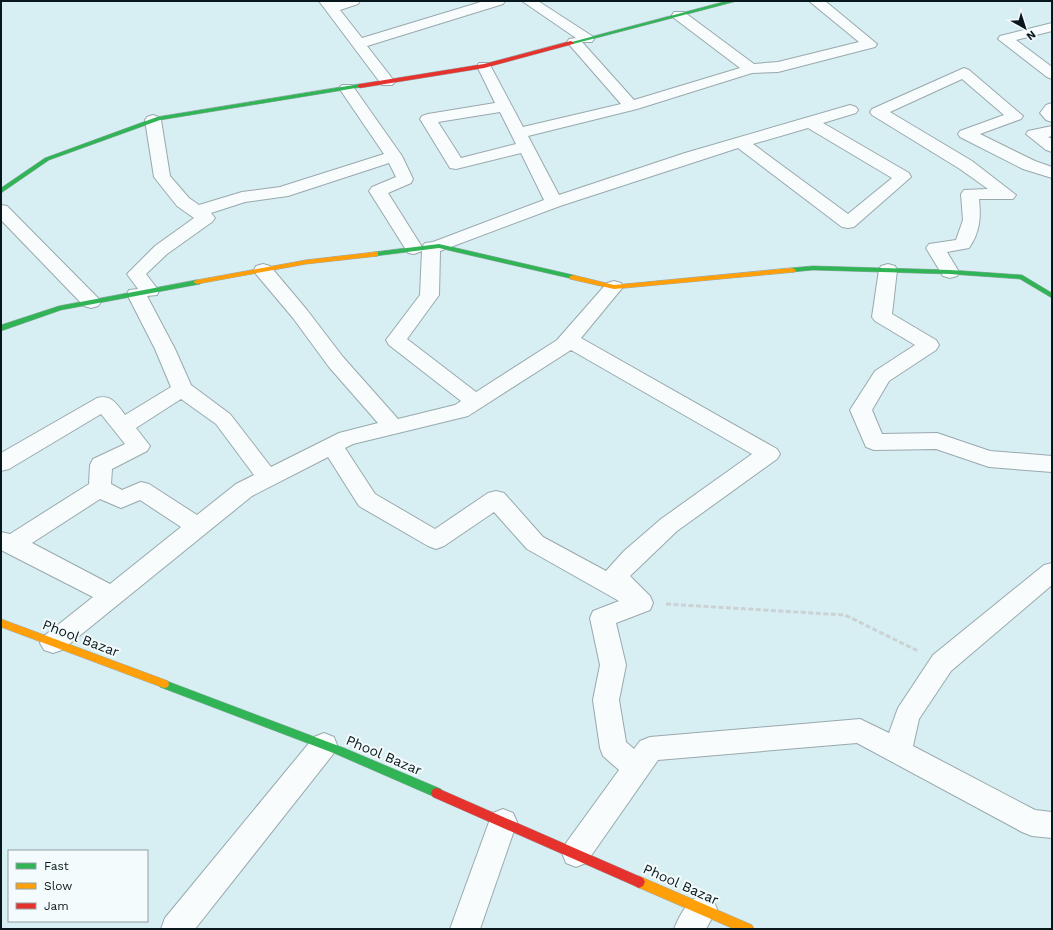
<svg xmlns="http://www.w3.org/2000/svg" width="1053" height="930" viewBox="0 0 1053 930" font-family="'Work Sans',sans-serif">
  <style>
    .lines { fill: none; stroke-linecap: round; stroke-linejoin: round }
    .street-casing { stroke: #98a9ad; stroke-width: 2 }
    .fast-casing { stroke: #98a9ad; stroke-width: 1 }
    .slow-casing { stroke: #98a9ad; stroke-width: 1 }
    .jam-casing { stroke: #98a9ad; stroke-width: 1 }
    .path { stroke: #ccd2d4; stroke-width: 3; stroke-dasharray: 5 2.5; stroke-linecap: butt }
    .street { fill: #f9fcfd; fill-rule: evenodd }
    .fast { fill: #30b455; fill-rule: evenodd }
    .slow { fill: #ff9f0a; fill-rule: evenodd }
    .jam { fill: #e5322d; fill-rule: evenodd }
    .labels { text-anchor: middle; stroke-width: 4; stroke-linejoin: round; paint-order: stroke }
    .near-street-label { font-size: 14px; fill: #08171b; stroke: #f3fbfd }
  </style>
  <rect width="100%" height="100%" fill="#d7eef3"/>
  <g class="lines">
    <g class="street-casing">
      <g id="street">
        <path d="M319 1 334 2 360 1 358 4 340 10 362 38 484 1H505L503 4 367 46 395 82 392 85H382Z"/>
        <path d="M522 1H538L592 36 594 39 592 42H582L634 100 740 68 674 18 672 15 674 12H684L754 64 778 62 859 42 809 1H825L877 44 875 47 778 72 752 73 637 109 528 136 559 195 685 153 850 105 856 107 858 110 856 113 823 123 909 173 911 177 854 227 848 228 842 227 738 148 560 206 440 251 439 295 407 339 476 392 557 340 607 283 614 281 621 283 623 287 581 338 777 449 780 454 777 459 677 531 630 576 650 596 653 603 650 610 616 623 626 665 619 700 626 742 634 749 640 741 650 737 860 719 889 733 898 708 933 655 1044 565 1052 563V585L951 671 919 719 913 746 1035 810 1052 812V838L1032 836 1022 832 857 743 658 760 586 863 576 867 566 863 562 853 566 843 619 770 603 756 600 748 593 700 600 665 590 618 593 611 619 601 527 549 494 512 444 546 436 549 428 546 359 506 328 457 252 496 62 650 53 653 44 650 40 643 44 636 93 597 1 550V532L10 534 89 484 90 465 93 459 125 444 101 414 9 469 1 471V453L97 398C111 394 117 404 125 415L171 387 155 349 127 294 129 290 138 289 127 274 155 246 194 218 177 206 154 177 145 120 147 117 153 115 159 117 161 120 170 176 189 198 199 205 242 192 280 187 384 154 339 88 342 85H352L402 156 413 179 411 183 388 193 422 247 425 243 433 242 544 200 521 153 456 169 450 168 420 119 422 116 428 114 495 103 477 66 479 63H489L523 127 621 104 567 42 569 39 576 38ZM500 112 516 144 461 158 438 122ZM808 128 892 178 848 214 753 144ZM389 163 396 177 372 187 369 191 408 253 414 254 422 251 420 295 386 340 389 345 461 401 455 405 398 419 343 357 307 310 270 266 263 264 256 266 254 270 256 274 293 318 329 367 378 423 339 433 271 467 230 414 191 385 175 349 147 296 157 295 159 291 146 274 167 254 212 222 215 218 211 213 245 202 288 196ZM571 350 752 454 661 519 624 551 606 571 543 537 504 493 496 491 488 493 435 529 375 494 345 448 353 444 468 416ZM181 399 216 424 254 475 236 484 197 515 149 484 141 482 122 490 111 484 112 469 147 451 150 446 136 428ZM100 499 121 508 140 500 181 527 110 584 32 543Z"/>
        <path d="M1052 23V31L1016 40 1052 67V79L1047 77 998 39 1000 36Z"/>
        <path d="M964 68 969 70 1023 116 1021 119 980 134 1035 161 1052 167V178L1023 169 960 137 958 134 960 131 1004 115 962 79 890 112 972 161 1016 195 1013 199H979C981 218 980 232 969 248L947 252 959 272 957 276 950 278 943 276 926 248 929 244 956 240 963 220 961 194 964 190 988 189 960 169 872 115 870 112 872 109Z"/>
        <path d="M1052 103V122L1046 120 1040 113 1046 105Z"/>
        <path d="M1052 126V136L1048 137 1052 139V152L1046 150 1026 134 1028 131Z"/>
        <path d="M1 205 7 206 98 298 101 302 98 306 91 308 84 306 1 220Z"/>
        <path d="M888 264 895 266 897 270 892 314 936 340 939 345 936 350 889 381 872 410 882 434 937 433 990 451 1052 456V472L989 467 936 449 874 450 866 447 850 410 875 371 915 345 875 321 872 317 879 270 881 266Z"/>
        <path d="M324 733 334 737 337 745 334 753 195 929H161L165 918 314 737Z"/>
        <path d="M503 809 513 813 517 822 480 929H450L489 822 493 813Z"/>
        <path d="M702 894 713 899 717 909 706 929H674C680 914 687 901 702 894Z"/>
      </g>
    </g>
    <g class="fast-casing">
      <g id="fast">
        <path d="M727 1H737L573 44 568 43Z"/>
        <path d="M360 84 362 85V87L160 120 49 160 1 193V188L45 158 157 117Z"/>
        <path d="M439 244 573 275 577 277 573 279 439 248 375 256 371 254 375 252Z"/>
        <path d="M813 266 950 270 1022 275 1052 293V298L1020 279 950 274 813 270 792 272 788 270 792 268Z"/>
        <path d="M197 280 201 282 200 284 61 310 1 331V325L59 306Z"/>
        <path d="M164 680 344 748 441 789 443 793 441 797 437 798 336 754 160 687 159 684 160 681Z"/>
      </g>
    </g>
    <g class="slow-casing">
      <g id="slow">
        <path d="M375 252H378V256L306 264 197 284 193 282 197 280 306 260Z"/>
        <path d="M792 268 796 270 795 272 614 289 570 279 569 277 573 275 614 285Z"/>
        <path d="M1 619 168 681 169 684 168 687 164 688 1 627Z"/>
        <path d="M639 876 752 925 754 929H734L635 886 633 882 635 878Z"/>
      </g>
    </g>
    <g class="jam-casing">
      <g id="jam">
        <path d="M571 41 574 43 573 44 484 68 360 88 357 86 360 84 484 64Z"/>
        <path d="M437 788 643 878 645 882 643 886 639 888 635 886 433 797 431 793 433 789Z"/>
      </g>
    </g>
    <path class="path" d="M666 604 845 615 918 651"/>
    <use href="#street" class="street"/>
    <use href="#fast" class="fast"/>
    <use href="#slow" class="slow"/>
    <use href="#jam" class="jam"/>
  </g>
  <g class="labels">
    <g class="near-street-label">
      <text transform="translate(81 638) rotate(21)" y="5">Phool Bazar</text>
      <text transform="translate(384 755) rotate(23)" y="5">Phool Bazar</text>
      <text transform="translate(681 884) rotate(24)" y="5">Phool Bazar</text>
    </g>
  </g>
  <rect width="1053" height="930" fill="none" stroke="#08171b" stroke-width="4"/>
  <rect x="8" y="850" width="140" height="72" fill="#f3fbfd" stroke="#95a0a3"/>
  <rect x="16" y="863" width="20" height="6" fill="#30b455" stroke="#95a0a3"/>
  <text x="44" y="870" font-size="12" fill="#08171b">Fast</text>
  <rect x="16" y="883" width="20" height="6" fill="#ff9f0a" stroke="#95a0a3"/>
  <text x="44" y="890" font-size="12" fill="#08171b">Slow</text>
  <rect x="16" y="903" width="20" height="6" fill="#e5322d" stroke="#95a0a3"/>
  <text x="44" y="910" font-size="12" fill="#08171b">Jam</text>
  <g transform="translate(1025 28) rotate(141)" stroke="#f3fbfd" stroke-width="3" paint-order="stroke">
  <path d="M0-3L7 15L0 10L-7 15Z" fill="#08171b"/>
  <text y="-6" font-size="11" font-weight="bold" text-anchor="middle" fill="#08171b">N</text>
  </g>
</svg>
